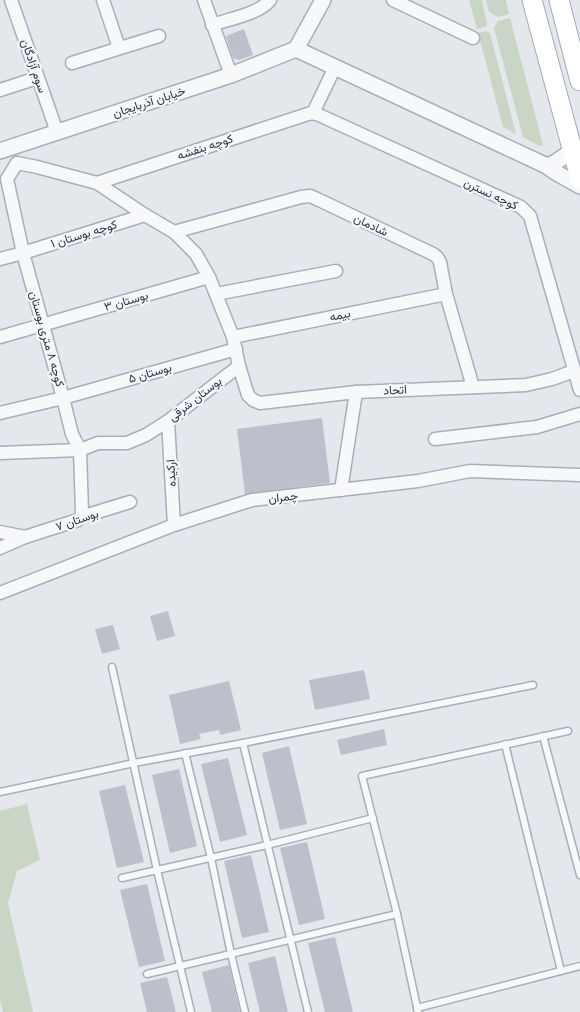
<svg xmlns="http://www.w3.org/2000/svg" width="580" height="1012" viewBox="0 0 580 1012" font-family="'Golos Text',Vazirmatn,sans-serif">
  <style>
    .green { fill: #c9d6c5 }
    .building { fill: #bbc0ca }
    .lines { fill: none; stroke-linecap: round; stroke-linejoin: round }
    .service-casing { stroke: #a9aeb7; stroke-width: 9 }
    .minor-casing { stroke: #a9aeb7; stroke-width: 15 }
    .tertiary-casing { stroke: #a9aeb7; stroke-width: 18 }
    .primary-casing { stroke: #a3abb8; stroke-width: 21 }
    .service { stroke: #f7f8fa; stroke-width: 6 }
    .minor { stroke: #f7f8fa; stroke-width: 12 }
    .tertiary { stroke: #f7f8fa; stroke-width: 15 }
    .primary { stroke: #fff; stroke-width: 19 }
    .labels { text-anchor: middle; stroke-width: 4.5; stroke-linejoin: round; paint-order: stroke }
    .street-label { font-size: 12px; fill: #2b3445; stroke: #f4f6f9 }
  </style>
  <rect width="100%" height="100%" fill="#e4e7ec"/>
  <g class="green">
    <path d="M469 0H482L487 24 485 27 477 29Z"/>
    <path d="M486 0H506L509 14 498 17 489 12Z"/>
    <path d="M510 18 543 145 539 146 523 137 494 28 498 21Z"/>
    <path d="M486 31 490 33 516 134 503 127 478 33Z"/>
    <path d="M27 804 40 860 17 871 8 903 33 1012H3L0 1000V811Z"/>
  </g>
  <g class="building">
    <path d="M244 29 253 55 239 60 233 58 226 36Z"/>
    <path d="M322 418 330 483 245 494 237 429Z"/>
    <path d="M168 611 175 636 157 641 150 616Z"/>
    <path d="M113 625 120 649 102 654 95 629Z"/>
    <path d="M364 670 370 699 315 710 309 680Z"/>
    <path d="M229 681 241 730 220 735 219 730 199 734 201 739 180 744 169 695Z"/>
    <path d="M384 729 387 745 341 755 337 740Z"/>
    <path d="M289 746 307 824 280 830 262 753Z"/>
    <path d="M228 758 247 835 220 842 201 764Z"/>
    <path d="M179 769 197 846 170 853 152 775Z"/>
    <path d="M125 785 144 862 117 868 99 791Z"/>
    <path d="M307 842 325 919 299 925 280 848Z"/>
    <path d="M251 855 269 932 242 938 224 861Z"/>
    <path d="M147 884 165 961 139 967 120 890Z"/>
    <path d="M335 937 353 1012H325L308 943Z"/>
    <path d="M275 956 288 1012H260L248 963Z"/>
    <path d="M229 965 240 1012H212L202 972Z"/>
    <path d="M167 977 176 1012H147L140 983Z"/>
  </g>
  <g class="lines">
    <g class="service-casing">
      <g id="service">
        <path d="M112 667 157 870 191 1012"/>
        <path d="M543 736 580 875"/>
        <path d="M243 743 308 1012"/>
        <path d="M505 744 561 971"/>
        <path d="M185 753 211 858 231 954 245 1012"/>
        <path d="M0 792 134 763 243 743 533 685"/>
        <path d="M122 878 267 845 373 818"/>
        <path d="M147 974 397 914"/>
        <path d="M417 1008 580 966"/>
        <path d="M418 1012 397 914 362 776 568 731"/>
      </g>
    </g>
    <g class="minor-casing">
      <g id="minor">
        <path d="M11 0 57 132"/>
        <path d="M103 0 119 48"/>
        <path d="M204 0 231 75"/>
        <path d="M393 0 473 38"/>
        <path d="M212 25C229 19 259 14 270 0"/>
        <path d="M72 63 159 36"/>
        <path d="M0 90 37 78"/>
        <path d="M313 113 335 67"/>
        <path d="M17 163 37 167 97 183 145 215 174 232 196 254 209 277 233 337 239 366 248 395 253 400 260 403 356 392 526 385 552 379 574 371"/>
        <path d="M17 163 7 179 23 253 63 398 72 434 80 450 82 512 81 517"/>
        <path d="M97 183 308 114 313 113 319 115 521 207 530 216 580 390"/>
        <path d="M174 232 301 197 310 196 317 199 433 254 437 257 440 262 446 294 473 387"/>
        <path d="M0 259 23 253 145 215"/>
        <path d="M216 294 336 271"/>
        <path d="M0 337 209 277"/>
        <path d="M233 337 446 294"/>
        <path d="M0 413 63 398 236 349"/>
        <path d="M168 421 174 525"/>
        <path d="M435 439 537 427 580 414"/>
        <path d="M0 453 80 450 98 443H127L146 435 168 421 239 366"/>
        <path d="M341 490 356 392"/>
        <path d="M0 532 25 537"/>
        <path d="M0 548 25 537 78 520 81 517 130 502"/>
        <path d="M0 593 174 525 252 500 418 481 470 471 580 475"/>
      </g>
    </g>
    <g class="tertiary-casing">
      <g id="tertiary">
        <path d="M296 49 547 166 555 172 580 186"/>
        <path d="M0 151 231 75 296 49 323 0"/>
        <path d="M547 166 556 162 572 151"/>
      </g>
    </g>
    <g class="primary-casing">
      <g id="primary">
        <path d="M532 0 580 178"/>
        <path d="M559 0 580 81"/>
      </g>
    </g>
    <use href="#service" class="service"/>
    <use href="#minor" class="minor"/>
    <use href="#tertiary" class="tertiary"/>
    <use href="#primary" class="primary"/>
  </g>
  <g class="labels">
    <g class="street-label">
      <text transform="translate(34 66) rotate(71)" y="4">سوم آزادگان</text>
      <text transform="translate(149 102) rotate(-18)" y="4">خیابان آذربایجان</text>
      <text transform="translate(205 147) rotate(-18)" y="4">کوچه بنفشه</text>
      <text transform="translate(491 194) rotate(25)" y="4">کوچه نسترن</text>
      <text transform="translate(371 225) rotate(26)" y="4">شادمان</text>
      <text transform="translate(84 234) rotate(-17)" y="4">کوچه بوستان ۱</text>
      <text transform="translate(126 301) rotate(-16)" y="4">بوستان ۳</text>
      <text transform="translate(340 315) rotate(-11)" y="4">بیمه</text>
      <text transform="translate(47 339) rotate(74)" y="4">کوچه ۸ متری بوستان</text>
      <text transform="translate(150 373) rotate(-16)" y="4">بوستان ۵</text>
      <text transform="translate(395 390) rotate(-3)" y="4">اتحاد</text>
      <text transform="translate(195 399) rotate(-38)" y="4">بوستان شرقی</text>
      <text transform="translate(171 473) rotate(-93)" y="4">ارکیده</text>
      <text transform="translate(283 497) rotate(-6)" y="4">چمران</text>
      <text transform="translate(77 520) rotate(-19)" y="4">بوستان ۷</text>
    </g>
  </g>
</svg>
